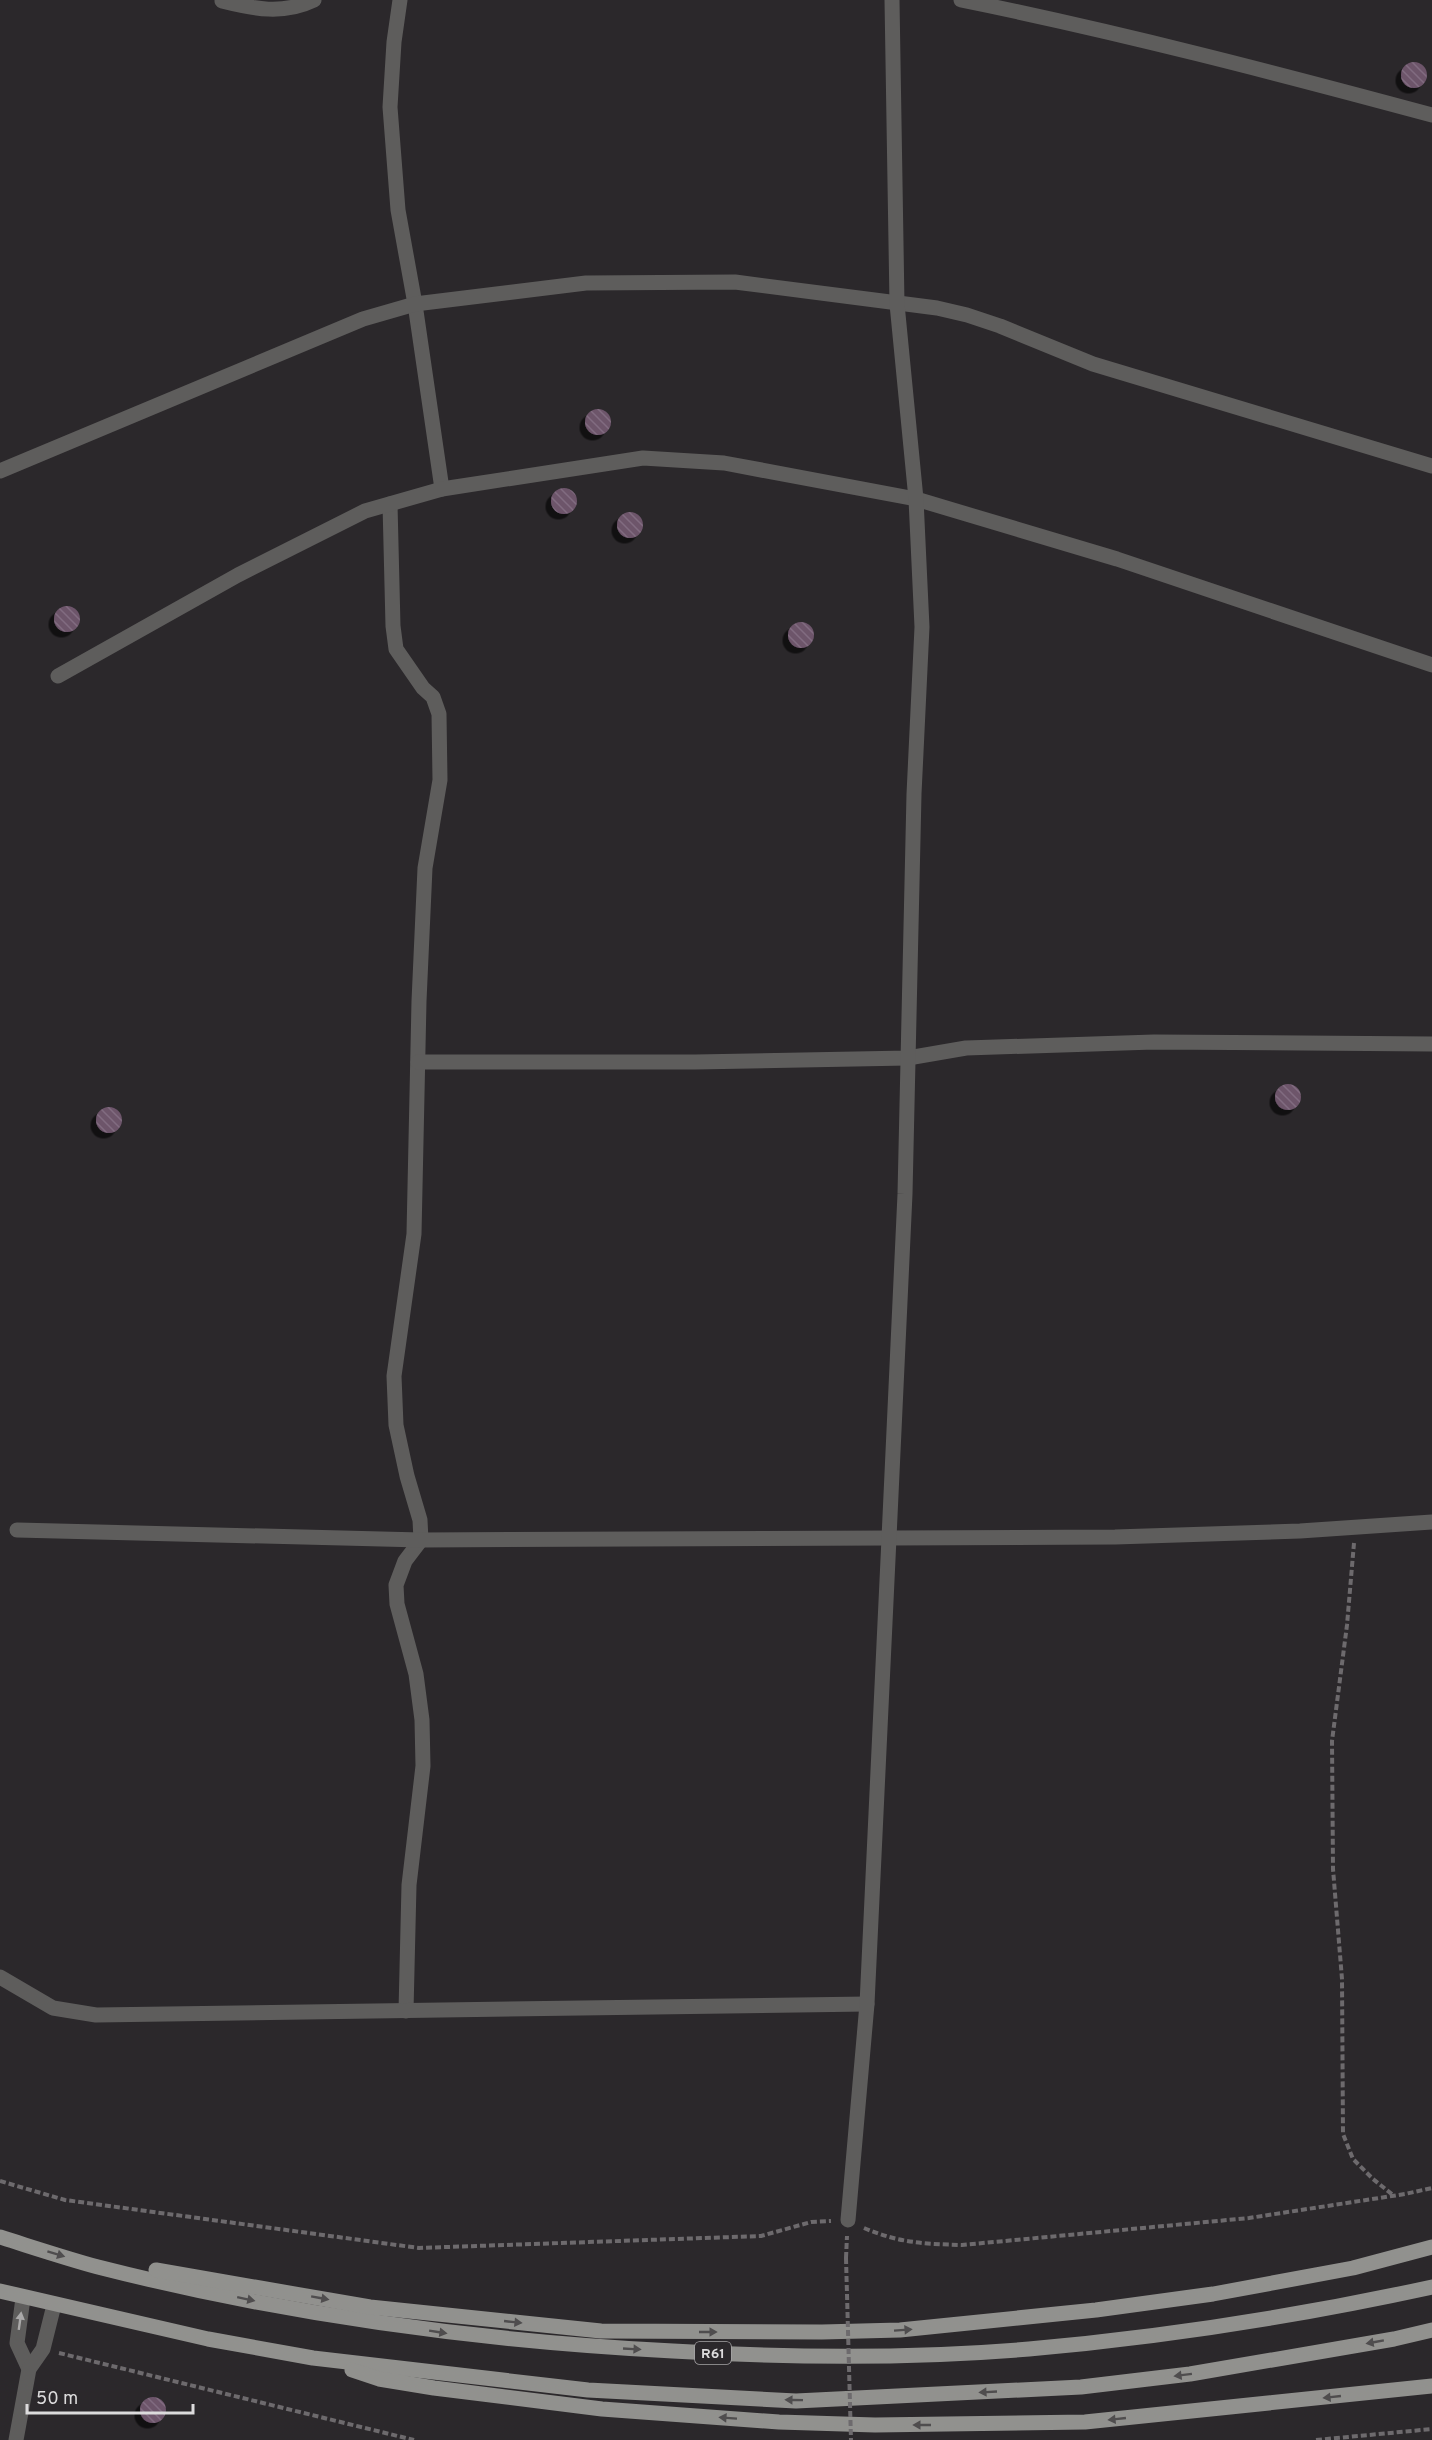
<svg xmlns="http://www.w3.org/2000/svg" width="1432" height="2440" viewBox="0 0 1432 2440" font-family="Overpass,sans-serif">
  <style>
    .building { fill: url(#building-back-hatch); filter: url(#shadow) }
    .lines { fill: none; stroke-linecap: round; stroke-linejoin: round }
    .path { stroke: #6d6a6d; stroke-width: 4; stroke-dasharray: 6 3; stroke-linecap: butt }
    .minor { stroke: #5e5d5c; stroke-width: 15 }
    .primary { stroke: #91918e; stroke-width: 15 }
    .path-bridge { stroke: #6d6a6d; stroke-width: 4; stroke-dasharray: 6 3; stroke-linecap: butt }
    .oneway { fill: #4f4d4e }
    .oneway2 { fill: #aaa9a9 }
    .labels { text-anchor: middle; stroke-width: 5; stroke-linejoin: round; paint-order: stroke }
    .shield { fill: #2b282b; stroke: #a7a5a7; stroke-width: 1.5 }
    .shield-label { font-size: 14px; font-weight: bold; fill: #dcdbdc }
  </style>
  <defs>
    <pattern id="building-back-hatch" width="6" height="6" patternUnits="userSpaceOnUse" patternTransform="scale(1.5)"><rect width="6" height="6" fill="#6d546b"/><path d="M-1 5l2 2M0 0l6 6M5-1l2 2" fill="none" stroke="#816c80"/></pattern>
    <filter id="shadow"><feDropShadow dx="-5.5" dy="5.5" stdDeviation="0" flood-color="#0009"/></filter>
  </defs>
  <rect width="100%" height="100%" fill="#2b282b"/>
  <g class="building">
    <circle cx="1414" cy="75" r="13"/>
    <circle cx="598" cy="422" r="13"/>
    <circle cx="564" cy="501" r="13"/>
    <circle cx="630" cy="525" r="13"/>
    <circle cx="67" cy="619" r="13"/>
    <circle cx="801" cy="635" r="13"/>
    <circle cx="1288" cy="1097" r="13"/>
    <circle cx="109" cy="1120" r="13"/>
    <circle cx="153" cy="2410" r="13"/>
  </g>
  <g class="lines">
    <g class="path">
      <path d="M1354 1543 1347 1625 1332 1741 1333 1869 1342 1979 1343 2134 1353 2159 1373 2179 1393 2195"/>
      <path d="M0 2181 65 2200 419 2248 761 2236 811 2222 831 2221"/>
      <path d="M864 2228C899 2243 925 2244 962 2245L1249 2218 1405 2194 1432 2188"/>
      <path d="M846 2258 847 2236"/>
      <path d="M59 2353 414 2440"/>
      <path d="M1316 2440 1432 2429"/>
    </g>
    <g class="minor">
      <path d="M400 0 394 42 390 107 398 210 415 304 442 489"/>
      <path d="M961 0C1119 32 1276 73 1432 115"/>
      <path d="M222 1C254 9 283 15 314 0"/>
      <path d="M0 471 363 319 415 304 586 283 735 282 937 308 967 315 1000 326 1093 364 1432 466"/>
      <path d="M390 504 393 626 396 649 423 688 433 697 439 714 440 780 425 868 419 1001 414 1234 394 1376 396 1425 407 1476 420 1520 421 1540 405 1561 396 1585 397 1604 416 1674 422 1720 423 1766 409 1885 406 2011"/>
      <path d="M58 676 238 575 365 511 442 489 643 458 724 463 916 499 1117 559 1432 665"/>
      <path d="M418 1062H695L908 1058 966 1048 1154 1042 1432 1044"/>
      <path d="M17 1530 421 1540 1115 1537 1300 1531 1432 1522"/>
      <path d="M0 1977 53 2008 96 2015 867 2004"/>
      <path d="M848 2220 867 2004 889 1538 905 1194 914 794 922 627 916 499 897 304 892 0"/>
      <path d="M23 2298 17 2343 29 2369"/>
      <path d="M16 2440 29 2369 43 2349 54 2305"/>
    </g>
    <g class="primary">
      <path d="M0 2237C32 2247 65 2258 98 2267 286 2315 479 2341 673 2351 791 2358 911 2359 1029 2349 1165 2337 1299 2316 1432 2287"/>
      <path d="M156 2270 370 2307 601 2331 822 2332 900 2330 1096 2310 1213 2294 1353 2268 1432 2247"/>
      <path d="M0 2291 208 2339 313 2358 588 2390 796 2401 1081 2387 1190 2374 1394 2339 1432 2330"/>
      <path d="M352 2370 379 2379 434 2388 602 2409 779 2422 875 2425 1085 2422 1432 2386"/>
    </g>
    <path class="path-bridge" d="M846 2258 851 2440"/>
  </g>
  <defs><path id="oneway-solid" d="M-6-.8H1V-3.2L6.5 0L1 3.2V.8H-6Z" transform="scale(1.5)"/></defs>
  <g class="oneway">
    <use href="#oneway-solid" transform="translate(56 2254) rotate(17)"/>
    <use href="#oneway-solid" transform="translate(320 2298) rotate(10)"/>
    <use href="#oneway-solid" transform="translate(246 2299) rotate(12)"/>
    <use href="#oneway-solid" transform="translate(513 2322) rotate(6)"/>
    <use href="#oneway-solid" transform="translate(903 2330) rotate(-4)"/>
    <use href="#oneway-solid" transform="translate(438 2332) rotate(9)"/>
    <use href="#oneway-solid" transform="translate(708 2332)"/>
    <use href="#oneway-solid" transform="translate(1375 2342) rotate(170)"/>
    <use href="#oneway-solid" transform="translate(632 2349) rotate(3)"/>
    <use href="#oneway-solid" transform="translate(1183 2375) rotate(173)"/>
    <use href="#oneway-solid" transform="translate(988 2392) rotate(177)"/>
    <use href="#oneway-solid" transform="translate(1332 2397) rotate(174)"/>
    <use href="#oneway-solid" transform="translate(794 2400) rotate(-179)"/>
    <use href="#oneway-solid" transform="translate(728 2418) rotate(-176)"/>
    <use href="#oneway-solid" transform="translate(1117 2419) rotate(174)"/>
    <use href="#oneway-solid" transform="translate(922 2425) rotate(-180)"/>
  </g>
  <use class="oneway2" href="#oneway-solid" transform="translate(20 2321) rotate(-82)"/>
  <g class="labels">
    <rect class="shield" x="695" y="2342" width="36" height="22" rx="4.5"/>
    <g class="shield-label">
      <text x="713" y="2358">R61</text>
    </g>
  </g>
  <path d="M27 2404v9h166v-9" fill="none" stroke="#dcdbdc" stroke-width="3"/>
  <text x="36" y="2404" font-size="18" fill="#dcdbdc" stroke="#2b282b" stroke-width="4.5" paint-order="stroke">50 m</text>
</svg>
